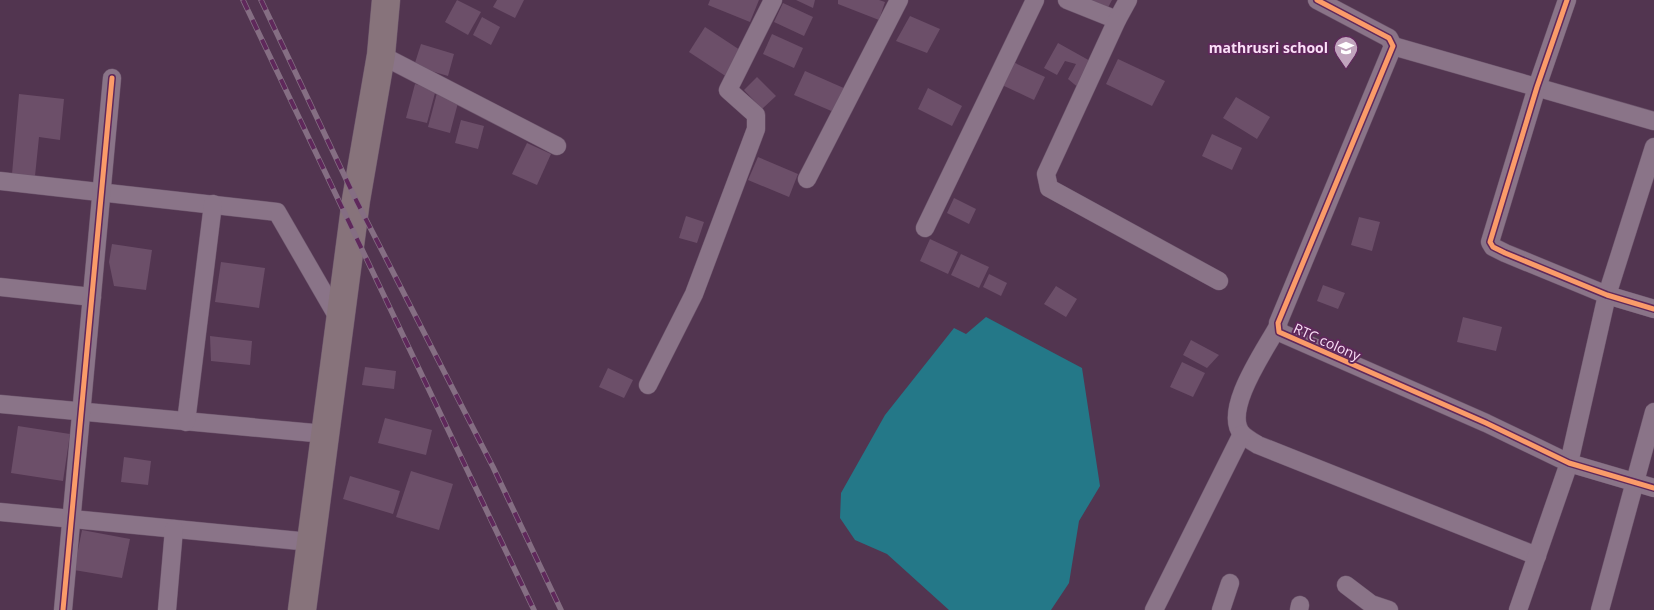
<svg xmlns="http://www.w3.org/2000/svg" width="1654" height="610" viewBox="0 0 1654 610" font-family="'Open Sans',sans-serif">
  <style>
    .water { fill: #247888 }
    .building { fill: #6c4f69 }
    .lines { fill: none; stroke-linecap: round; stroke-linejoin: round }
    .street-casing { stroke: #6c546b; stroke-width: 19 }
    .highway-casing { stroke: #6c546b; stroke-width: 29 }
    .street { stroke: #8a7488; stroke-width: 18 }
    .highway { stroke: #87737b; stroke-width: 28 }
    .rail-casing { stroke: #856e83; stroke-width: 5.5 }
    .rail { stroke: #5f285b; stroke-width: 4; stroke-dasharray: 11; stroke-linecap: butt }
    .cycleway-casing { stroke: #5f285b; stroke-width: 8 }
    .cycleway { stroke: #fa9b69; stroke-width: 5 }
    .labels { text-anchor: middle; stroke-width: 4; stroke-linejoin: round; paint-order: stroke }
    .poi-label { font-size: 14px; font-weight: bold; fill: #fbe0f8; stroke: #5f285b; text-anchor: end }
    .street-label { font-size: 14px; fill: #fbe0f8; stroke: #5f285b }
  </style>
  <rect width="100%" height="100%" fill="#523550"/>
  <path class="water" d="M986 317 1082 368 1100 486 1079 521 1069 583 1051 610H949L887 554 855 540 840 518 841 493 885 415 954 328 966 334Z"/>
  <g class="building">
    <path d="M457 0 481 12 468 35 445 22Z"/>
    <path d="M497 0H524L515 18 493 7Z"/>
    <path d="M710 0H759L750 22 708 5Z"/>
    <path d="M796 0H815L813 8Z"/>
    <path d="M838 0H879L885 2 879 20 838 4Z"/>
    <path d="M1081 0H1112L1105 13Z"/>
    <path d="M783 3 813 17 804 36 774 22Z"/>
    <path d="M910 16 940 29 927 53 896 41Z"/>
    <path d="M482 17 500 27 491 45 473 35Z"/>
    <path d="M705 27 743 52 727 77 689 52Z"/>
    <path d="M772 34 803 48 794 68 763 54Z"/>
    <path d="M1058 43 1092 62 1080 89 1068 79 1076 64 1065 61 1057 75 1044 68Z"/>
    <path d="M421 44 454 54 448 76 414 66Z"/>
    <path d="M1118 59 1165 81 1152 106 1106 84Z"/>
    <path d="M1013 62 1045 77 1034 100 1002 85Z"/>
    <path d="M805 71 846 89 836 113 794 95Z"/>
    <path d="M757 77 776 96 762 109 744 90Z"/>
    <path d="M415 84 436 89 427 123 406 118Z"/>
    <path d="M928 88 962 106 952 126 918 109Z"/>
    <path d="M437 93 459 99 450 133 428 127Z"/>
    <path d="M19 94 64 99 60 140 39 137 35 176 12 174Z"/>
    <path d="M1236 97 1270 117 1257 139 1223 118Z"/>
    <path d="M461 120 484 126 478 149 455 143Z"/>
    <path d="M1212 134 1242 148 1232 170 1202 156Z"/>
    <path d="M527 143 551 154 537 185 512 174Z"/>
    <path d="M758 157 798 174 789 197 748 180Z"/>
    <path d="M954 198 976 209 969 224 947 213Z"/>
    <path d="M686 216 704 222 697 243 679 238Z"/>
    <path d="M1359 217 1380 222 1372 251 1351 245Z"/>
    <path d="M930 239 958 252 948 274 920 261Z"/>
    <path d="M112 244 152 250 146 290 114 286 109 262Z"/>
    <path d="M961 254 989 267 979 288 951 275Z"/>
    <path d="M221 262 265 268 259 308 215 302Z"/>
    <path d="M989 274 1007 283 1001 296 983 287Z"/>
    <path d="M1323 285 1345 293 1338 309 1317 301Z"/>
    <path d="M1056 286 1077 299 1066 317 1044 304Z"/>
    <path d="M1463 317 1502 327 1496 351 1457 342Z"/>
    <path d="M210 336 252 341 250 365 211 361Z"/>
    <path d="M1191 340 1219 355 1207 368 1183 355Z"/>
    <path d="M1182 362 1205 373 1193 397 1170 387Z"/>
    <path d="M365 367 396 371 394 389 362 385Z"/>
    <path d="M608 368 633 380 624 398 599 387Z"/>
    <path d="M385 418 432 430 426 455 378 443Z"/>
    <path d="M18 426 70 434 63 481 11 473Z"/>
    <path d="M124 457 151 461 148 485 121 482Z"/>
    <path d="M411 471 453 484 439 530 396 517Z"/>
    <path d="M350 476 400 491 393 514 343 499Z"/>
    <path d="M82 530 130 539 122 578 74 570Z"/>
  </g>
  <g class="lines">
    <g class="street-casing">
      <g id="street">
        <path d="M1067 0 1117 20"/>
        <path d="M1128 0 1117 20 1046 174 1049 188 1219 281"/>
        <path d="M1317 0 1389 38 1393 46 1278 323 1279 332 1486 423 1569 463 1654 488"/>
        <path d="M1567 0 1537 87 1490 242 1493 247 1505 253 1607 295 1654 309"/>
        <path d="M1393 46 1654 121"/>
        <path d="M381 55 557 146"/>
        <path d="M807 179 899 0"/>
        <path d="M0 181 277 212 340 321"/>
        <path d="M925 228 1035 0"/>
        <path d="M0 287 92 297"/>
        <path d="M1277 328C1265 350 1222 411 1242 434 1246 438 1253 442 1258 445L1537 556"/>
        <path d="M648 385 694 294 756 129V115L728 90 773 0"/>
        <path d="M0 404 325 434"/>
        <path d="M186 422 213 204"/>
        <path d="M0 512 310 542"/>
        <path d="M1346 585 1371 604 1389 610"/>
        <path d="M63 610 112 78"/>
        <path d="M167 610 174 529"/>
        <path d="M1154 610 1242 434"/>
        <path d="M1221 610 1230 583"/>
        <path d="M1299 610 1300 605"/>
        <path d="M1518 610 1569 463 1607 295 1654 147"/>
        <path d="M1600 610 1654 412"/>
      </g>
    </g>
    <g class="highway-casing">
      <path id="highway" d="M302 610 356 200 381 55 386 0"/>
    </g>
    <use href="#street" class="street"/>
    <use href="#highway" class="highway"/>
    <g class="rail-casing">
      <g id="rail">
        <path d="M243 0 534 610"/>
        <path d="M261 0 356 200 493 467 561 610"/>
      </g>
    </g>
    <use href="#rail" class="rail"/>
    <g class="cycleway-casing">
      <g id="cycleway">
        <path d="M1317 0 1389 38 1393 46 1278 323 1279 332 1486 423 1569 463 1654 488"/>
        <path d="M1567 0 1537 87 1490 242 1493 247 1505 253 1607 295 1654 309"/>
        <path d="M63 610 112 78"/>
      </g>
    </g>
    <use href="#cycleway" class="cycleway"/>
  </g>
  <defs>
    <g id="school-pin" transform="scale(1.25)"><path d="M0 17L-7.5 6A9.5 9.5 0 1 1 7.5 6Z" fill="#c0a4bd" stroke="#5f285b"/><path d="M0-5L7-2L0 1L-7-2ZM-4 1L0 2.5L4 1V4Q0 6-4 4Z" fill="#fff"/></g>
  </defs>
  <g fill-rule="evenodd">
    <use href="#school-pin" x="1346" y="48"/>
  </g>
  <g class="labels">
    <g class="poi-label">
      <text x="1328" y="53">mathrusri school</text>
    </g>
    <g class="street-label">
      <text transform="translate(1327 342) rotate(24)" y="5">RTC colony</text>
    </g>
  </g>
</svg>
